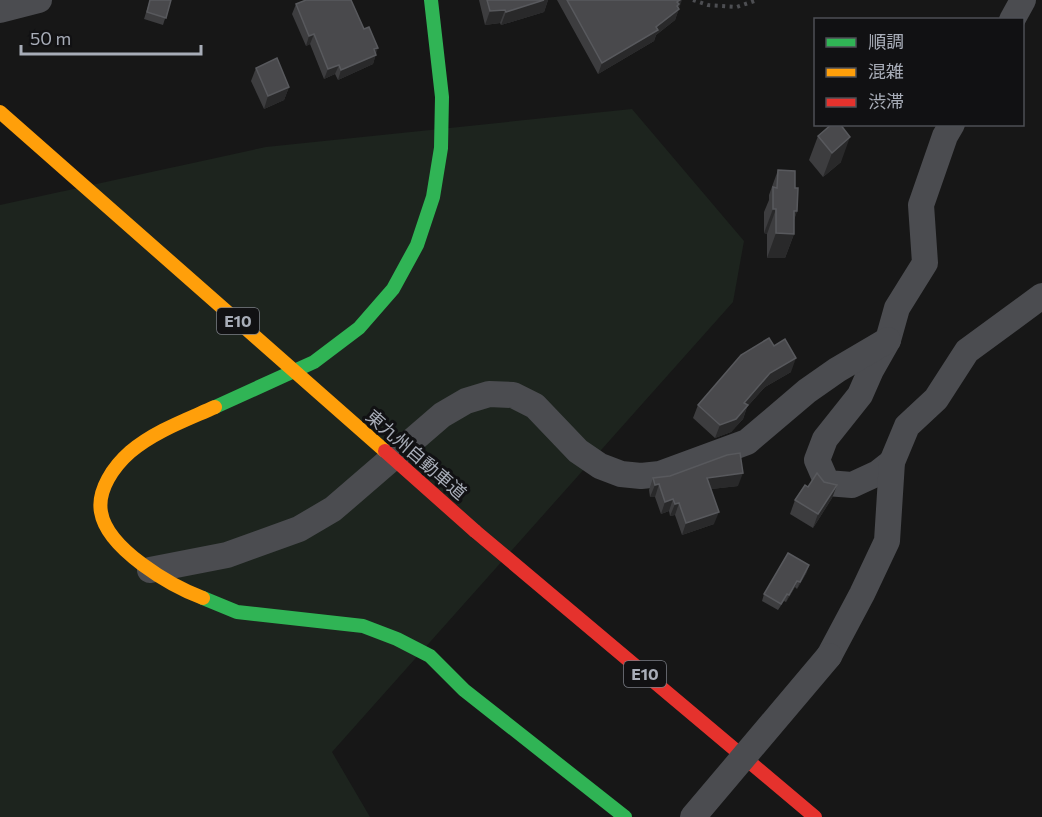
<svg xmlns="http://www.w3.org/2000/svg" width="1042" height="817" viewBox="0 0 1042 817" font-family="Commissioner,'Noto Sans JP',sans-serif">
  <style>
    .green { fill: #1d241e }
    .lines { fill: none; stroke-linecap: round; stroke-linejoin: round }
    .path { stroke: #4d4e52; stroke-width: 4; stroke-dasharray: 3 4.5; stroke-linecap: butt }
    .street { stroke: #4b4c50; stroke-width: 26 }
    .fast { stroke: #30b455; stroke-width: 14 }
    .slow { stroke: #ff9f0a; stroke-width: 14 }
    .jam { stroke: #e5322d; stroke-width: 14 }
    .street-bridge { stroke: #4b4c50; stroke-width: 26 }
    .slow-bridge { stroke: #ff9f0a; stroke-width: 14 }
    .jam-bridge { stroke: #e5322d; stroke-width: 14 }
    .wall { fill: #3d3d3f }
    .shaded-wall { fill: #29292a }
    .building { fill: #49494c; stroke: #58595d; stroke-width: 1.5 }
    .labels { text-anchor: middle; stroke-width: 6; stroke-linejoin: round; paint-order: stroke }
    .shield { fill: #111113; stroke: #7b7e86; stroke-width: 1.5 }
    .shield-label { font-size: 16px; font-weight: bold; fill: #a8adb8 }
    .street-label { font-size: 18px; fill: #a8adb8; stroke: #111113 }
  </style>
  <rect width="100%" height="100%" fill="#171717"/>
  <path class="green" d="M632 109 744 241 733 302 332 752 370 817H0V205L266 147Z"/>
  <g class="lines">
    <path class="path" d="M693 0 708 5 737 7 757 0"/>
    <g class="street">
      <path d="M0 10 39 0"/>
      <path d="M1012 20 1023 0"/>
      <path d="M892 462 878 473 852 485 827 483 817 460 825 439 860 395 871 370 888 340 897 308 925 263 921 205 945 136 952 124"/>
      <path d="M150 570 227 555 299 529 333 509 442 415 466 401 489 394 513 395 535 406 578 451 600 466 621 474 641 476 660 474 747 442 807 391 837 370 888 340"/>
      <path d="M829 656 862 594 887 541 892 462 907 426 936 399 967 351 1042 296"/>
    </g>
    <g class="fast">
      <path d="M215 407 314 362 359 328 393 289 417 245 433 197 441 148 442 97 431 0"/>
      <path d="M203 598 237 612 363 626 397 639 430 656 464 690 625 817"/>
    </g>
    <path class="slow" d="M203 598C171 586 107 549 101 512 97 490 114 466 130 452 155 431 186 420 215 407"/>
    <path class="jam" d="M475 531 815 817"/>
    <path class="street-bridge" d="M693 817 829 656"/>
    <path class="slow-bridge" d="M0 112 385 451"/>
    <path class="jam-bridge" d="M385 451 475 531"/>
  </g>
  <g class="wall">
    <path d="M150 0H171L163 25 144 19Z"/>
    <path d="M479 0H548L544 12 501 25 500 23 485 25Z"/>
    <path d="M557 0H604L679 8 675 20 656 35 654 41 598 74Z"/>
    <path d="M296 4 364 29 376 53 373 64 338 80 335 74 324 79 310 44 306 46 292 14Z"/>
    <path d="M256 68 289 87 284 100 264 109 251 81Z"/>
    <path d="M818 136 841 162 823 177 809 160Z"/>
    <path d="M778 170 795 188 797 211 794 220V234L785 258H767V234L764 233V212L769 200V195Z"/>
    <path d="M774 346 791 372 765 387 747 407 743 419 731 432 715 438 693 418 698 405Z"/>
    <path d="M653 478 738 486 711 489 714 524 682 535 675 515 670 516 669 511 661 514 655 497H650L649 490Z"/>
    <path d="M824 482 837 485 832 498 813 528 790 514 795 500Z"/>
    <path d="M807 572 797 589 795 587 786 602 784 601 778 610 762 601 764 594Z"/>
  </g>
  <g class="shaded-wall">
    <path d="M544 0H548L544 12 501 25 506 12Z"/>
    <path d="M680 0H682L675 20 656 35 654 41 598 74 602 63 656 27Z"/>
    <path d="M505 10 500 23 485 25 490 11Z"/>
    <path d="M314 34 310 44 306 46 309 36Z"/>
    <path d="M378 48 373 64 338 80 341 70Z"/>
    <path d="M339 65 335 74 324 79 328 69Z"/>
    <path d="M289 87 284 100 264 109 268 96Z"/>
    <path d="M850 137 841 162 823 177 832 153Z"/>
    <path d="M773 209H776L767 234 764 233Z"/>
    <path d="M794 211H797L789 234H794L785 258H767L776 233Z"/>
    <path d="M796 358 791 372 765 387 747 407 743 419 731 432 715 438 720 425 744 403 770 373Z"/>
    <path d="M743 473 738 486 703 490 707 478Z"/>
    <path d="M659 484 655 497H650L655 485Z"/>
    <path d="M837 485 832 498 813 528 818 514Z"/>
    <path d="M673 499 669 511 661 514 665 502Z"/>
    <path d="M679 503 675 515 670 516 675 504Z"/>
    <path d="M719 512 714 524 682 535 686 523Z"/>
    <path d="M809 565 807 572 797 589 800 582Z"/>
    <path d="M797 581 795 587 786 602 789 595Z"/>
  </g>
  <g class="building">
    <path d="M150 0H171L166 18 147 12Z"/>
    <path d="M306 0H351L364 29 369 27 378 48 374 49 376 55 341 70 339 65 328 69 314 34 309 36 296 4Z"/>
    <path d="M487 0H544L506 12 505 10 490 11Z"/>
    <path d="M567 0H680L677 2 679 4 677 6 679 9 656 27 658 30 602 63Z"/>
    <path d="M277 58 289 87 268 96 256 68Z"/>
    <path d="M832 124H840L850 137 832 153 818 136Z"/>
    <path d="M778 170 795 171V188H798L797 211H794V234L776 233V209H773V187L777 188Z"/>
    <path d="M769 338 774 346 785 339 796 358 770 373 744 403 748 405 736 419 720 425 698 405 741 355Z"/>
    <path d="M740 453 743 473 707 478 719 512 686 523 679 503 675 504 673 499 665 502 659 484 655 485 653 478 670 476 727 455Z"/>
    <path d="M817 473 824 482 837 485 818 514 795 500 805 485 808 487Z"/>
    <path d="M788 553 809 565 800 582 797 581 789 595 787 594 781 604 764 594Z"/>
  </g>
  <g class="labels">
    <g class="shield">
      <rect x="217" y="308" width="42" height="26" rx="4.5"/>
      <rect x="624" y="661" width="42" height="26" rx="4.5"/>
    </g>
    <g class="shield-label">
      <text x="238" y="327">E10</text>
      <text x="645" y="680">E10</text>
    </g>
    <g class="street-label">
      <text transform="translate(416 455) rotate(41)" y="6">東九州自動車道</text>
    </g>
  </g>
  <rect x="814" y="18" width="210" height="108" fill="#111113" stroke="#4d4f55" stroke-width="1.5"/>
  <rect x="826" y="38" width="30" height="9" fill="#30b455" stroke="#4d4f55" stroke-width="1.5"/>
  <text x="868" y="48" font-size="18" fill="#a8adb8">順調</text>
  <rect x="826" y="68" width="30" height="9" fill="#ff9f0a" stroke="#4d4f55" stroke-width="1.5"/>
  <text x="868" y="78" font-size="18" fill="#a8adb8">混雑</text>
  <rect x="826" y="98" width="30" height="9" fill="#e5322d" stroke="#4d4f55" stroke-width="1.5"/>
  <text x="868" y="108" font-size="18" fill="#a8adb8">渋滞</text>
  <path d="M21 45v9h180v-9" fill="none" stroke="#a8adb8" stroke-width="3"/>
  <text x="30" y="45" font-size="18" fill="#a8adb8" stroke="#111113" stroke-width="4.5" paint-order="stroke">50 m</text>
</svg>
